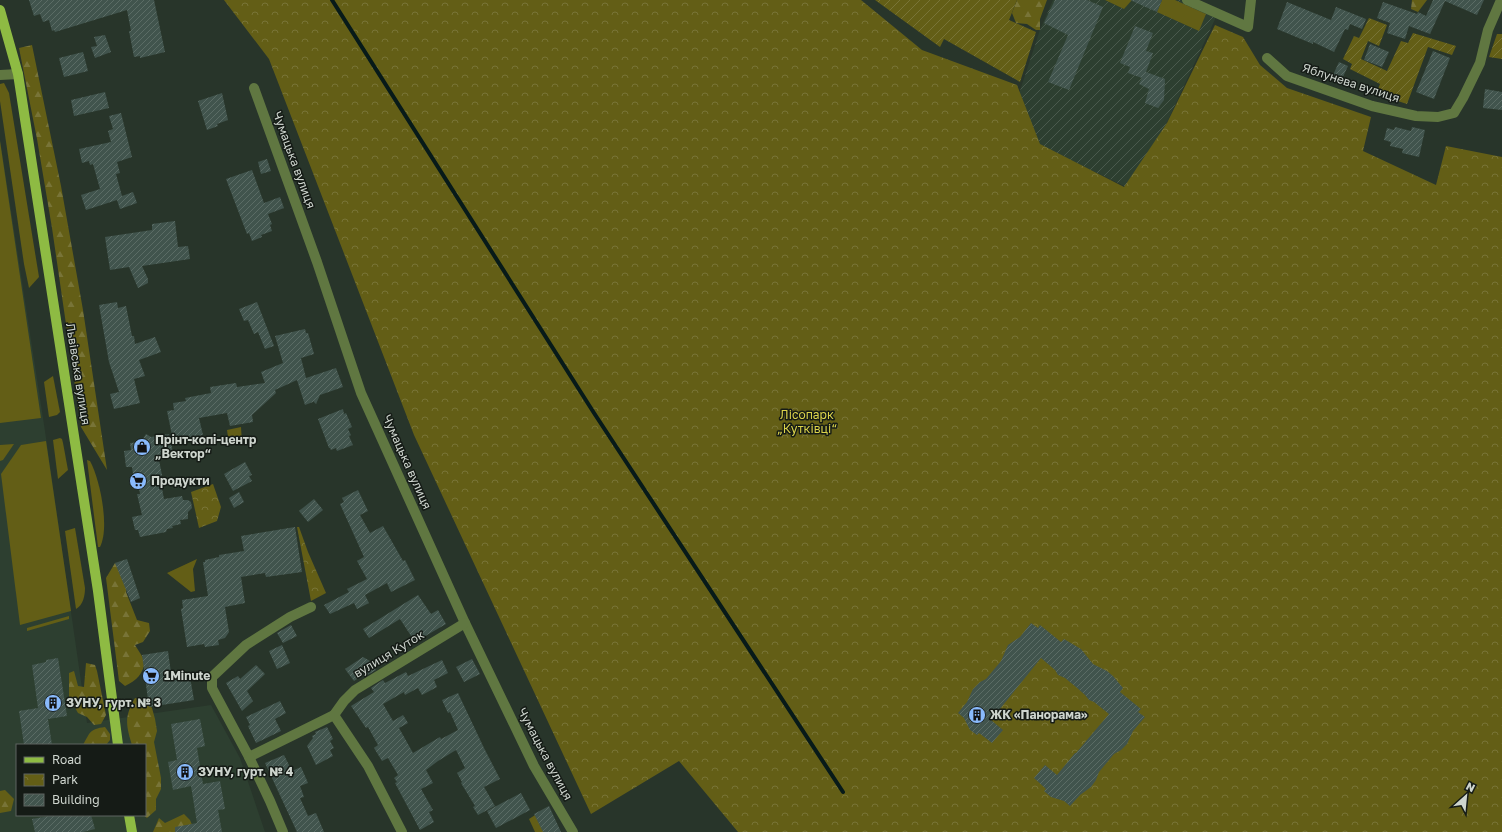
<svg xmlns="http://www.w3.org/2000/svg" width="1502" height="832" viewBox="0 0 1502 832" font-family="'Golos Text',sans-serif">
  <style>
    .built { fill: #2d3f30; fill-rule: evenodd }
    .industrial { fill: url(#industrial-furrows) }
    .grass { fill: #635e16 }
    .forest { fill: url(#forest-firs) }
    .park { fill: url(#park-crowns) }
    .garden { fill: url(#garden-furrows) }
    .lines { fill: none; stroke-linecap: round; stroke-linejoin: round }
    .stream { stroke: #071a19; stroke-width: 4 }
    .building { fill: url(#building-hatch) }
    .minor { stroke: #607741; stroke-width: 10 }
    .major { stroke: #8ebb43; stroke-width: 10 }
    .labels { text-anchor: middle; stroke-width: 3; stroke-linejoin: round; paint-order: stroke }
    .street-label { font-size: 12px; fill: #ced5ce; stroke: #151b16 }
    .park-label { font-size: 12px; fill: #dbd34b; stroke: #151b16 }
    .poi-label { font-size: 12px; font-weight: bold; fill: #ced5ce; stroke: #151b16; text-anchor: start }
  </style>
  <defs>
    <pattern id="industrial-furrows" width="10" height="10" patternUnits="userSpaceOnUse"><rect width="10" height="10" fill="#2d3f30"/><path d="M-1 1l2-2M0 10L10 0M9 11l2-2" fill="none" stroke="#4a5a4d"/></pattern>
    <pattern id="forest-firs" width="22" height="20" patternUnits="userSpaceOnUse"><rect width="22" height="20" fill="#635e16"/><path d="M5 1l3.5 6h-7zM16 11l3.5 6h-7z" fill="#787437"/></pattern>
    <pattern id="park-crowns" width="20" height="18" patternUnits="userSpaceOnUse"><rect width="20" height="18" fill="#635e16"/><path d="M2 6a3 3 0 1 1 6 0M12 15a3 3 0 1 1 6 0" fill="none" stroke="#787437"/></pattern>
    <pattern id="garden-furrows" width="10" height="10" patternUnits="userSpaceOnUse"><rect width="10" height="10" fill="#635e16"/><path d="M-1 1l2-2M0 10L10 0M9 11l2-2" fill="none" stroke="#787437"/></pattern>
    <pattern id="building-hatch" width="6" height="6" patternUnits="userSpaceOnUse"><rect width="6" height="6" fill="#41544d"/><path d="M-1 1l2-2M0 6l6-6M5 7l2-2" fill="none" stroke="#5b6c65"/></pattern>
  </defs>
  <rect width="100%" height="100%" fill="#28352a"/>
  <path class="built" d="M0 139 45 431 87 723 211 705 240 758 265 832H0ZM17 745H145V815H17Z"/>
  <path class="industrial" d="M1053 0H1181L1216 17 1135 191 1038 145 1017 100 1040 30Z"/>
  <g class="grass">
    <path d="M1105 0H1132L1124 9Z"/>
    <path d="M1162 0H1175L1206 14 1199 31 1157 12Z"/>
    <path d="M4 83 9 93 39 277 29 288 24 264 0 101V84Z"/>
    <path d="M0 141 41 418 0 423Z"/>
    <path d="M53 376 60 412 57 415 49 417 44 382Z"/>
    <path d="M241 427 242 443 229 445 227 430Z"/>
    <path d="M60 438 62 439 63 443 68 470 58 479 53 440Z"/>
    <path d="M46 441 71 611 20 625 1 474 21 445Z"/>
    <path d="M14 444 3 460 0 461V445Z"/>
    <path d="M87 460 90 461C100 479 110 528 100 547H98Z"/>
    <path d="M75 528 85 588C85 596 83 605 76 609L65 531Z"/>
    <path d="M197 559 193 569 195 591 191 592 167 573Z"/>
    <path d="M69 616V619L27 631V628Z"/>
    <path d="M546 808 558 832H535L529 819Z"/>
  </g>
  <g class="forest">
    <path d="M1017 0H1047L1040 19V30H1036L1027 24 1016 23 1012 13Z"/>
    <path d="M1412 0H1427L1418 12 1411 9Z"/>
    <path d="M32 45 61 186 83 310 107 470 81 427 52 228 37 139 19 48Z"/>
    <path d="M115 563 128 584 126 592 137 620 149 623 150 631 143 642 135 645 145 661C143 674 137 680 125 686L119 681 106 578Z"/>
    <path d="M86 663 95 665 97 671 106 715 101 724 94 725 87 717 78 713 69 697V673L74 671 78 686 84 687Z"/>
    <path d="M135 698 145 700 152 708 155 719 157 731 154 742 161 778V789L156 799V810L147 818 143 815H145V745H132C126 725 124 717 135 698Z"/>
    <path d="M105 727 110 734V740L106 745H83C90 733 89 729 105 727Z"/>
    <path d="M5 790 14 799 11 811 0 813V791Z"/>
    <path d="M184 814 190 820 195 832H153L159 818 165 823Z"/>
  </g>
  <g class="park">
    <path d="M224 0H861L922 50 1017 85 1040 144 1124 187 1167 123 1215 25 1243 37 1260 65 1287 88 1371 117 1363 151 1436 185 1446 146 1502 157V832H738L679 761 591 814 414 435 269 59Z"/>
    <path d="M213 484 221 507 217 521 199 528 191 492Z"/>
    <path d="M297 527H299L308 552 326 593 311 601Z"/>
  </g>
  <g class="garden">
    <path d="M875 0H1017L1009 20 1036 32 1020 82 944 39 940 47Z"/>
    <path d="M1369 18 1387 25 1379 46 1368 41 1361 59 1387 71 1401 41 1408 43 1413 33 1456 46 1452 55 1428 47 1407 104 1376 94 1380 84 1350 69 1352 64 1343 59 1354 36 1359 38Z"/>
    <path d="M1497 34H1502V59L1489 57Z"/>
  </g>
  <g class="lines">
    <path class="stream" d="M332 0 594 413 843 792"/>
  </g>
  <g class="building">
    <path d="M29 0H154L165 52 140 58V56L134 57 129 31H131L127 10 55 32 54 30 52 31 49 20 43 22 40 14 34 16Z"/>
    <path d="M1055 0H1087L1103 7 1069 90 1048 82 1068 35 1044 23Z"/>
    <path d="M1130 0H1162L1157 12Z"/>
    <path d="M1433 0H1484L1477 15 1445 1 1430 34 1409 26 1405 39 1387 33 1390 23 1377 18 1383 2 1417 14 1418 12 1426 16Z"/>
    <path d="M1287 2 1331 20 1336 7 1366 19 1362 29 1350 24 1348 30 1345 29 1334 52 1313 42V44L1277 29Z"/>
    <path d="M1135 26 1153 33 1146 51 1153 53 1146 72 1165 79 1164 100 1158 108 1145 103 1149 89 1139 84 1142 78 1128 73 1130 67 1120 63Z"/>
    <path d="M105 35 111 52 95 58 91 47 97 46 94 37Z"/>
    <path d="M1370 44 1389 52 1382 67 1364 60Z"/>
    <path d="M1433 51 1450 58 1434 99 1416 92Z"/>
    <path d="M83 52 88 71 64 77 59 58Z"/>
    <path d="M1339 62 1348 66 1342 79 1333 75Z"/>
    <path d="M1485 89 1502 92V110L1483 108Z"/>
    <path d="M105 92 109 108 74 116 71 100Z"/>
    <path d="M222 93 228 120 217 124 218 126 207 130 198 101Z"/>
    <path d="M121 113 132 157 117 162 120 173 116 174 122 196 133 192 137 203 120 209 117 200 86 210 81 195 100 189 93 164 90 165 89 161 82 163 79 149 111 142 108 131 113 129 109 116Z"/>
    <path d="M1395 127 1411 131 1412 127 1425 130 1419 157 1402 153 1403 149 1390 146 1391 142 1384 140 1387 128 1394 130Z"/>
    <path d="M267 159 271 171 261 174 258 162Z"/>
    <path d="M252 170 264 203 280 197 284 208 268 214 272 224 270 225 272 231 261 235 262 237 252 241 249 233 247 234 226 179Z"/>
    <path d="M175 221 178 247 188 246 190 259 142 266 148 279V283L138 288 129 267 110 270 105 237 152 230V224Z"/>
    <path d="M117 302 118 308 126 306 132 336H134L135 344 155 337 161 352 139 360 145 376 134 379 140 403 114 409 110 394 119 392 109 362 99 305Z"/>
    <path d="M257 302 274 346 265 349 258 332 254 334 248 320 244 321 239 309Z"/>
    <path d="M305 329 306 333H308L314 354 301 358 306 378 336 368 343 387 320 395 316 404 313 401V402L305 405 297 380 275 390 276 393 252 415 253 422 230 426 227 413 199 418 203 435 173 440 167 411 174 410 173 403 186 401 185 398 211 393 210 387 236 383 237 387 265 383 261 372 283 363 275 336Z"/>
    <path d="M343 409 344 414 346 413 352 427 348 429 351 435 349 436 353 445 337 451 336 448 331 450 330 448H329L318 419Z"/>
    <path d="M146 434 151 437 169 434 174 457 159 460 162 475 160 478 164 499 182 496 183 500H188L191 502 192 508 188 512V519L180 520 181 524 172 526 173 528 167 529 166 532 140 537 138 530H135L132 517 142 515 137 494H140L137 476 133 474 132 467H126L124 451 131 450 130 443 141 442Z"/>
    <path d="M245 462 252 475 249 476 252 481 233 491 224 474Z"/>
    <path d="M358 490 368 511 360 515 370 533 383 526 403 561 405 560 415 580 391 592 387 583 365 595 369 603 357 609 354 603 330 614 324 605 349 592 347 589 367 579 357 561 364 557 340 504 344 502 342 498Z"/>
    <path d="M239 492 244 502 234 508 229 498Z"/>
    <path d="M314 499 323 510 308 522 299 511Z"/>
    <path d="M295 527 302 572 266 577 265 573 241 577 245 603 225 607 229 632 225 638 218 640 219 645 205 647 204 644 187 647 181 609 183 608 182 600 208 596 203 562H205V560L219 557V555L244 551 241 536Z"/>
    <path d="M127 559 140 598 131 602 115 563Z"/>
    <path d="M418 595 431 614 438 610 446 624 415 642 400 619 369 638 363 629Z"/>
    <path d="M1031 623 1038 628 1040 625 1061 642 1064 639 1081 649 1093 664 1107 671 1113 676 1123 688 1120 692 1141 709 1138 712 1145 717 1133 731 1127 744 1121 750 1114 754 1099 772 1096 780 1091 787 1080 795 1070 806 1064 801 1051 797 1044 791 1046 789 1034 778 1045 765 1057 775 1075 753H1076L1109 714 1094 702 1089 700 1085 695 1076 687 1065 678 1058 675 1055 670 1041 658 991 720 1003 730 992 743 979 733 977 735 970 730 964 718 958 713 967 702 973 689 980 682 986 679 1001 661 1008 645 1020 637Z"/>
    <path d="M291 625 297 636 283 643 277 633Z"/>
    <path d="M282 645 290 663 277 669 269 651Z"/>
    <path d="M168 651 172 680 190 677 194 700 149 707 142 655Z"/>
    <path d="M363 657 370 661 376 670 364 677 363 675 354 681 345 669Z"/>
    <path d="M58 658 67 716 48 719 52 745H24L19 711 38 708 32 665 46 662V660Z"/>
    <path d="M472 659 480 674 464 682 456 667Z"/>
    <path d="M442 660 448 673 434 680 437 687 422 695 418 688 405 695 404 692 383 704 393 721 403 715 408 723 399 728 413 753 440 737 441 739 458 730 450 712 448 713 442 700 458 693 484 748 500 779 484 787 495 806 478 815 473 807 475 806 461 783 462 782 457 773 465 768 456 750 438 761 426 770 433 783 421 789 433 810 429 812 434 822 420 830 395 783 397 782 394 778 398 775 388 758 382 761 374 748 378 745 368 727 366 728 351 706 374 692 371 688 383 680 385 683 406 672 408 676Z"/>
    <path d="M256 665 265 674 247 691 253 701 242 711 226 683 238 676 240 679Z"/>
    <path d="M280 701 286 713 275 719 281 731 256 743 248 726 250 725 246 717Z"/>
    <path d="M200 719 205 746 197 748 203 784 220 781 225 809 218 810 222 832H175V827L197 823 191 786 173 790 168 762 177 760 171 724Z"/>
    <path d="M327 727 333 739 330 741 334 748 330 750 333 756 316 765 307 746 313 738 312 736 316 734 315 732Z"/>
    <path d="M284 755 292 771 301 767 308 783 300 786 304 797 300 798 308 816 316 813 324 832H297L265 763Z"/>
    <path d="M521 793 530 810 496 828 487 811Z"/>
    <path d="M549 806 561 832H543L534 814Z"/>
    <path d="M55 815H91L95 829 83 832H35L32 819Z"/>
  </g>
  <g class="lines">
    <g class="minor">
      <path d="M1187 0 1248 27 1251 0"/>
      <path d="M1267 58 1287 76 1372 106 1416 116 1438 117 1454 113 1463 98 1480 63 1488 30 1501 0"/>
      <path d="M0 75 18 74"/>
      <path d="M254 88 317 262 361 393 465 623 534 766 573 832"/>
      <path d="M311 607 290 617 246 645 212 677V688L249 757 334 715"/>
      <path d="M249 757 270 801 283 832"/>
      <path d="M402 832 368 766 334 715 344 701 355 690 465 623"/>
    </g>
    <g class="major">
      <path d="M0 10 18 74 98 591 118 745"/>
      <path d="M129 815 132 832"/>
    </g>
  </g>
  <defs>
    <g id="shop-disc" transform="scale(0.9)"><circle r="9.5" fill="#89bafc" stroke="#151b16"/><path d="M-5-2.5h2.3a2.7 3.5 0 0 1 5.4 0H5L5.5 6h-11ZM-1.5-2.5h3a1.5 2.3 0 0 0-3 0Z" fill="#111"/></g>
    <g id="supermarket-disc" transform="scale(0.9)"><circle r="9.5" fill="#89bafc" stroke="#151b16"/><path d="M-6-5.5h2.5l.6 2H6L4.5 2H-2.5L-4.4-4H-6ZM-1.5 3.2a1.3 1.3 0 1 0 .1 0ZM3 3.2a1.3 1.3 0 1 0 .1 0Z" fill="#111"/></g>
    <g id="building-disc" transform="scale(0.9)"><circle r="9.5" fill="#89bafc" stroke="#151b16"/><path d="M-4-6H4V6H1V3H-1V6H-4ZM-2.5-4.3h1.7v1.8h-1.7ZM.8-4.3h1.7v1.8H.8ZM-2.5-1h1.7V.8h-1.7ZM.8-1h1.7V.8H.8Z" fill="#111"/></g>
  </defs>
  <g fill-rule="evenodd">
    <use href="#shop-disc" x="142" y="447"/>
    <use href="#supermarket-disc" x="138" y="481"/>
    <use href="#supermarket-disc" x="151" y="676"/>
    <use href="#building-disc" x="53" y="703"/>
    <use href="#building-disc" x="977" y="715"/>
    <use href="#building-disc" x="185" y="772"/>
  </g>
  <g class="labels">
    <g class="street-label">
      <text transform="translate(1351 83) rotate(18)" y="4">Яблунева вулиця</text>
      <text transform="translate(294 160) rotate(70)" y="4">Чумацька вулиця</text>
      <text transform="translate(78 374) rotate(81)" y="4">Львівська вулиця</text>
      <text transform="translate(407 462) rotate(66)" y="4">Чумацька вулиця</text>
      <text transform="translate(389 654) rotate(-31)" y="4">вулиця Куток</text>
      <text transform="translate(545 754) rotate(62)" y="4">Чумацька вулиця</text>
    </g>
    <g class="park-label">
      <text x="807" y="419">Лісопарк<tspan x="807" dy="14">„Кутківці“</tspan></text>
    </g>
    <g class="poi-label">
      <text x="155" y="444">Прінт-копі-центр<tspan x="155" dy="14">„Вектор“</tspan></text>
      <text x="151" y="485">Продукти</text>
      <text x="164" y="680">1Minute</text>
      <text x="66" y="707">ЗУНУ, гурт. № 3</text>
      <text x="990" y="719">ЖК «Панорама»</text>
      <text x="198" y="776">ЗУНУ, гурт. № 4</text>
    </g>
  </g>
  <rect x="16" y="744" width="130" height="72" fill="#151b16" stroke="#5f6560"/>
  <rect x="24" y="757" width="20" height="6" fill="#8ebb43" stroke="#5f6560"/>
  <text x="52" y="764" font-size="12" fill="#ced5ce">Road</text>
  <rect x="24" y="774" width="20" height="12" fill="url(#park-crowns)" stroke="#5f6560"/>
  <text x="52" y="784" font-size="12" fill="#ced5ce">Park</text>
  <rect x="24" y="794" width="20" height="12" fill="url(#building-hatch)" stroke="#5f6560"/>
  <text x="52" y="804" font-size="12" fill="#ced5ce">Building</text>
  <g transform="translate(1466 796) rotate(27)" stroke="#151b16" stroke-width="3" paint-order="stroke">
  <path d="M0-3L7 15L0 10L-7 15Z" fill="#ced5ce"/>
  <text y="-6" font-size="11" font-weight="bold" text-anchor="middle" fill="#ced5ce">N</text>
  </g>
</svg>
